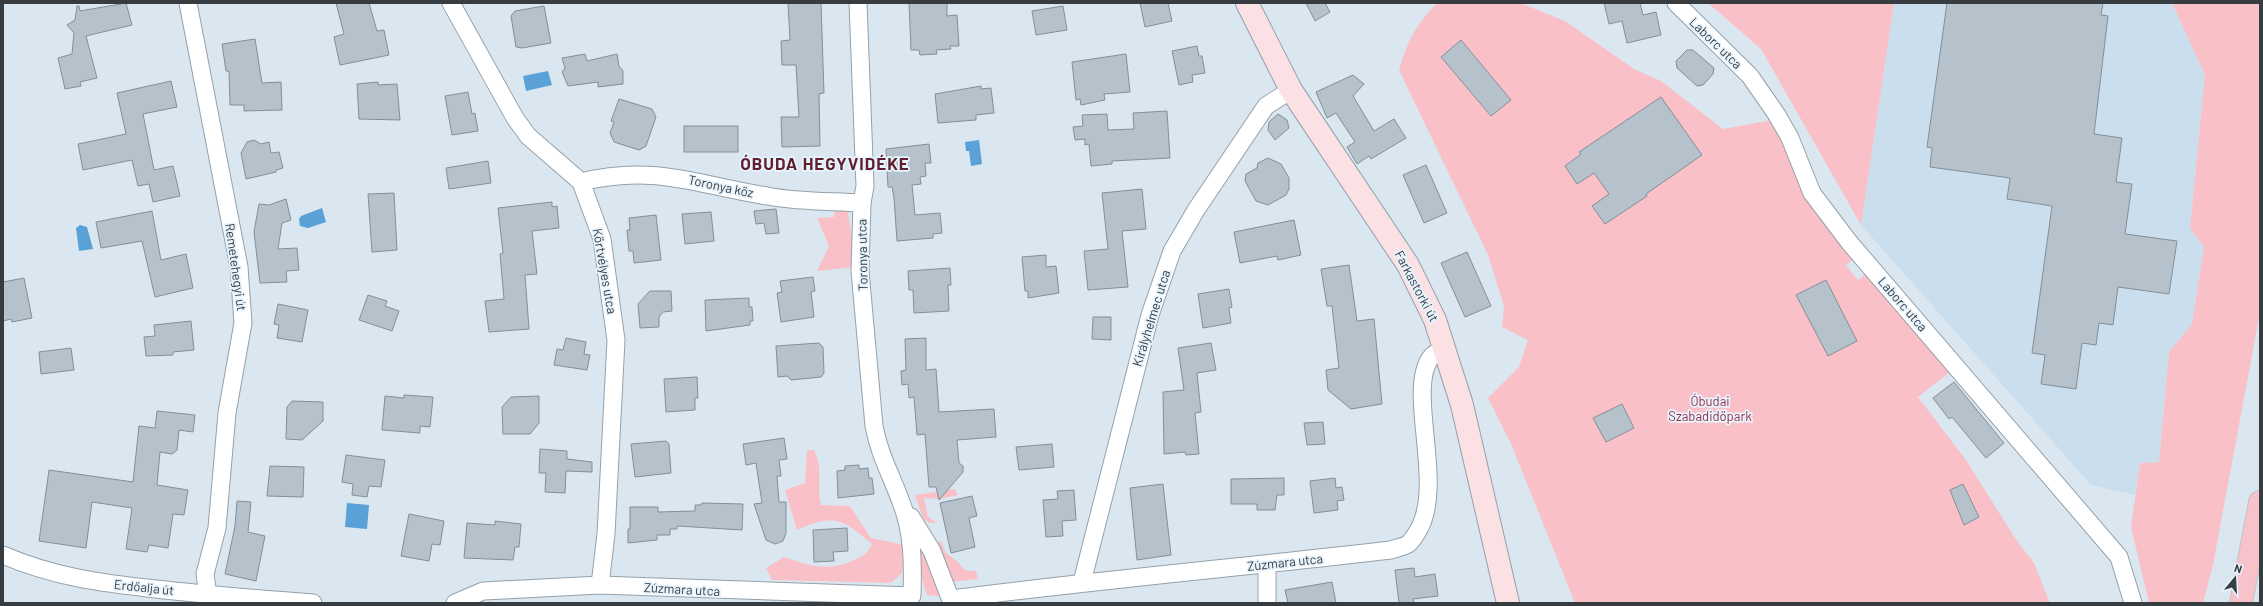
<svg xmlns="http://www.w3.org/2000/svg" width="2263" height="606" viewBox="0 0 2263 606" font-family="Barlow,sans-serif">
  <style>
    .built { fill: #cbdeee }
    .green { fill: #fac0c7 }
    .water { fill: #59a1d6 }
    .building { fill: #b5c1cb; stroke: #838f98 }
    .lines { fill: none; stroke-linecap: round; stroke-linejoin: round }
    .street-casing { stroke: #95a1aa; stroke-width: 19 }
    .secondary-casing { stroke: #95a1aa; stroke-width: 24 }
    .primary-casing { stroke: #c3c4c6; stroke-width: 24 }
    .street { stroke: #fff; stroke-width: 17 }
    .secondary { stroke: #fbe0e4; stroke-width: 22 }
    .primary { stroke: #f7c2ca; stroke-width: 22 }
    .labels { text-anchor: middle; stroke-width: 3.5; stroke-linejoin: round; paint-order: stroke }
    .street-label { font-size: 13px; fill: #373c40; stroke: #e7f4fe }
    .park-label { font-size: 13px; fill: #942e46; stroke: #e7f4fe }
    .district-label { font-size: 17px; font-weight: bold; letter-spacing: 1px; fill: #631e2e; stroke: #e7f4fe }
  </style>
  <rect width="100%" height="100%" fill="#dae7f1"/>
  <path class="built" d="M1894 3H2172L2205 75 2190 228 2204 247 2192 324 2169 352 2159 462 2140 463 2135 495 2091 485 1861 225Z"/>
  <g class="green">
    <path d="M1437 3H1520L1565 21 1634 69 1661 81 1723 129 1772 120 1854 259 1846 265 1858 280 1866 274 1950 372 1918 397 1966 460 2015 538 2034 563 2050 603H1575L1511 444 1488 398 1519 367 1528 340 1502 327 1504 306 1488 255 1399 70C1408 40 1415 26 1437 3Z"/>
    <path d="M1708 3H1894L1861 225 1761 49Z"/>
    <path d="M2172 3H2260V312L2213 565 2203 603H2149L2131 527 2140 463 2159 462 2169 352 2192 324 2204 247 2190 228 2205 75Z"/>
    <path d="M835 208H847L854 247V267L817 271 829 246 817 218 834 217Z"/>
    <path d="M807 450H814C824 470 816 483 821 505L850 506 871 538 905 545 902 573 891 583 772 580 766 568 784 557C810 566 829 572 854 560 864 555 868 553 872 544 842 519 835 513 797 530L785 490 805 483Z"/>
    <path d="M955 489 958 495 940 499 924 498 928 517 937 523H929L923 518 915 495Z"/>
    <path d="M916 537 945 597 927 595 916 561Z"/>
    <path d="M941 541 946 553 958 562 964 570 976 571 978 579 951 582 934 544Z"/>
  </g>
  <g class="water">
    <path d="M548 71 552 85 526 91 523 76Z"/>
    <path d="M979 140 982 164 971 166 969 151H966L965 142Z"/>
    <path d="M322 208 326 222 308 228 300 226 299 219 301 216Z"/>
    <path d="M80 225 87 227 93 249 79 251 76 228Z"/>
    <path d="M347 503 369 505 367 529 345 527Z"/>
  </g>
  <g class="building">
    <path d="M126 3 132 25 86 36 97 78 80 82 81 86 65 89 58 58 72 54 74 33 67 25 75 20 77 6H79L80 11Z"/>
    <path d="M336 3H369L377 31 384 30 389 55 340 65 334 37 344 34Z"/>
    <path d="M788 3H821L824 93 819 94 820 146 782 147 781 117H799L796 65H782L781 41 790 40Z"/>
    <path d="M909 3H947V16L957 15 959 46H950L951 49 936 50 937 54 920 55 919 50H911Z"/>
    <path d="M1140 3H1168L1172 21 1145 27Z"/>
    <path d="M1306 3H1325L1330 12 1315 21Z"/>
    <path d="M1604 3H1640L1643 15 1656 12 1661 35 1627 43 1622 21 1609 24Z"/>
    <path d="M1947 3H2103L2101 15 2108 16 2094 134 2122 138 2116 182 2132 184 2125 234 2177 241 2169 294 2118 287 2113 325 2099 323 2096 345 2082 343 2076 389 2041 384 2045 355 2032 353 2052 206 2007 199 2010 178 1930 167 1932 148 1927 147Z"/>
    <path d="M544 6 551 43 522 48 516 47 511 16 515 11Z"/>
    <path d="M1063 6 1067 30 1036 35 1032 11Z"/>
    <path d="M255 39 262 83 281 82 282 110 244 111V105H230L229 71H226L222 44Z"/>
    <path d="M1461 40 1511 100 1491 116 1441 57Z"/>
    <path d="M1197 46 1199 56H1202L1205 73 1192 75 1193 82 1179 85 1172 51Z"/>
    <path d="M1687 50H1693L1714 68 1713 74 1703 85 1697 86 1677 68 1676 61Z"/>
    <path d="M585 54 587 61 617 54 619 66 623 71V84L598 87V82L568 86 562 72 565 68 562 58Z"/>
    <path d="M1126 54 1130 92 1104 94 1105 100 1081 105 1080 99 1076 100 1072 62Z"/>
    <path d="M1353 75 1364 84 1353 96 1374 131 1394 119 1406 138 1371 159 1369 156 1357 164 1347 147 1355 142 1336 113 1327 118 1316 92Z"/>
    <path d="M171 81 177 107 143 114 154 170 173 166 180 196 153 202 149 184 138 186 132 160 83 170 78 144 126 134 117 93Z"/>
    <path d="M378 82V85L397 84 400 120 359 119 357 84Z"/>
    <path d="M981 86V89L991 88 994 113 976 115V120L938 123 935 94Z"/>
    <path d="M468 92 472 114 475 113 478 131 452 135 445 96Z"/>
    <path d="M1661 97 1702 155 1646 194 1647 196 1605 224 1592 206 1609 194 1594 173 1577 184 1565 166 1581 154 1579 152Z"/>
    <path d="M619 99 652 109 656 117 646 146 639 150 614 142 610 133 614 122 611 121Z"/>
    <path d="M1167 111 1170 158 1112 161V164L1091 166 1089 144 1085 145V139L1075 140 1073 127 1083 126 1082 115 1107 114 1108 130 1134 129 1133 113Z"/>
    <path d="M1278 114 1287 120 1289 128 1275 140 1268 130 1269 122Z"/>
    <rect x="684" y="126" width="54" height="26"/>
    <path d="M254 140 261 144 269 142 271 153 279 152 283 168 276 170V172L246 179 241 153 247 142Z"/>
    <path d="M929 144 931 163H925L926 176 920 177 921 184 912 185 915 215 940 213 942 233 933 234V238L897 241 894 198 892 187H888L886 149Z"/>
    <path d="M1268 158 1281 164 1289 178V189L1286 195 1268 205 1256 201 1245 181 1246 174 1257 168 1258 163Z"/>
    <path d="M488 161 491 183 449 189 446 168Z"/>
    <path d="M1426 165 1447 213 1424 223 1403 175Z"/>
    <path d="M1142 189 1146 229 1122 231 1128 287 1088 290 1084 251 1108 249 1102 193Z"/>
    <path d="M394 193 397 250 372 252 368 194Z"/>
    <path d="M286 199 291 220 282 223 278 249 297 248 299 270 286 271 287 282 260 283 254 232 259 204 269 205Z"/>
    <path d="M552 202V207L557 206 559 228 532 231 537 274 525 275 529 329 489 332 485 301 504 299 500 254 503 253 498 208Z"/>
    <path d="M776 209 779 233 766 234 764 223 756 224 754 211Z"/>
    <path d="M152 211 161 260 186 254 193 288 155 297 142 241 101 248 96 222Z"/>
    <path d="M711 212 714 241 685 244 682 214Z"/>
    <path d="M656 215 661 260 634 263 633 251H629L627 230H630L629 218Z"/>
    <path d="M1294 220 1301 255 1278 260 1277 256 1240 263 1234 232Z"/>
    <path d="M1467 252 1491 306 1465 317 1441 263Z"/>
    <path d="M1046 255V267L1056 266 1059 293 1028 298V291H1025L1022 257Z"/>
    <path d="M1349 265 1357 321 1374 319 1382 404 1351 409 1328 390 1326 370 1339 368 1332 306H1327L1321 269Z"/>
    <path d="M950 268 951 285H948L949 311 914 313 913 290H909L908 271Z"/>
    <path d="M813 277 815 291 811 292 814 317 781 322 777 293 782 292 780 281Z"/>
    <path d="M24 278 32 318 12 322 11 319 3 321V282Z"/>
    <path d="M1826 280 1857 341 1828 356 1796 295Z"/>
    <path d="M1229 289 1232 307 1229 308 1231 323 1203 328 1198 294Z"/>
    <path d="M650 291H671L672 311 663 312 659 317V327L640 328 638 304Z"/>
    <path d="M368 295 387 301 385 306 399 311 392 331 359 320Z"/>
    <path d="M749 298V307H752L753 321H750V325L706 331 705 300Z"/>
    <path d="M278 304 308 310 302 342 277 338 279 325 274 324Z"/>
    <path d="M1093 317H1111V340L1092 339Z"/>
    <path d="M191 321 194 350 173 352V355L146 356 144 337 155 336 154 325Z"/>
    <path d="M566 338 586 342 584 354 590 355 587 370 554 365 557 349 563 350Z"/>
    <path d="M926 338V370L936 369 939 412 994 409 996 437 957 440 959 463 963 466V472L939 500 936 487H929L925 434 917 435 914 397 909 398 908 384 902 385 901 371 906 370 905 339Z"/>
    <path d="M819 343 823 347 824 373 821 377 791 380 787 376 778 377 776 346Z"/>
    <path d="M1211 343 1216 370 1197 373 1201 412 1195 413 1199 454 1186 455 1185 452 1164 454 1163 392 1184 390 1178 348Z"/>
    <path d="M71 348 74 370 41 374 39 352Z"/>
    <path d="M697 377 698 398H695V410L666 412 664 379Z"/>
    <path d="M1954 382 2004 443 1986 458 1952 417 1949 419 1933 398Z"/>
    <path d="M404 395 433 397 430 427 420 426V433L382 430 385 396 404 398Z"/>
    <path d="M539 396V423L530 434H503L502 407 511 397Z"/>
    <path d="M292 401 323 402V421L302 440 286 439 287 407Z"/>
    <path d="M1622 404 1634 428 1606 442 1593 418Z"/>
    <path d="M157 411 195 415 193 432 179 430 177 450 172 454 160 452 157 485 188 490 184 515 173 514 168 548 149 545 147 552 126 549 132 508 92 502 86 548 39 541 49 470 133 482 139 426 155 428Z"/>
    <path d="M1323 422 1325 444 1307 445 1304 423Z"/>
    <path d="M784 438 787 459 779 460 781 476H777L779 502H786V533L783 541 775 544 766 540 754 504 762 503 756 463 746 465 743 444Z"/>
    <path d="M666 441 669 444 671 473 635 477 631 444Z"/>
    <path d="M1052 444 1054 467 1019 470 1016 447Z"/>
    <path d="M540 449 567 451V459L592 462V472L566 471 565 493 545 492 546 473H539Z"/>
    <path d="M346 455 385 460 381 487 369 486 367 497 352 495 353 484 342 482Z"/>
    <path d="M859 465V469L868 468 869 478H872L874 494 838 498 837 471 845 470V466Z"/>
    <path d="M270 466 304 467 303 497 267 496Z"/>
    <path d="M1284 478V495H1277L1275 510H1257V504H1231V479Z"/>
    <path d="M1335 478 1336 488 1342 487 1344 500 1337 501 1338 510 1314 513 1310 481Z"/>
    <path d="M1163 484 1171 555 1137 560 1130 488Z"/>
    <path d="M1963 484 1979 517 1964 525 1950 490Z"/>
    <path d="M1074 490 1076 520 1062 521 1063 536 1046 537 1043 500 1058 499 1057 491Z"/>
    <path d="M972 496 977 516 969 518 975 547 951 553 940 503Z"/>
    <path d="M237 501 251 502 248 532 265 536 256 581 225 574 235 526Z"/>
    <path d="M702 503 743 504 742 530 677 526V529H670V535H657V540L628 543V529H630V507H658V512L695 511V505H701Z"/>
    <path d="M409 514 444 521 440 545 432 544 429 561 401 556Z"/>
    <path d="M495 521 521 524 519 547H515L513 560 464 558 467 523 495 525Z"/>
    <path d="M847 528 848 551 833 552 834 561 814 562 813 530Z"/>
    <path d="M1414 568 1415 577 1435 574 1438 596 1413 599 1414 603H1399L1395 570Z"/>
    <path d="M1332 582 1336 603H1288L1285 590Z"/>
  </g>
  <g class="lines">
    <g class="street-casing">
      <g id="street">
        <path d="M188 3 239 267 243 323 227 413 217 528 205 574 209 603"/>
        <path d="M451 3 515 118 528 136 581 182 602 239 616 340 606 534 600 585"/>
        <path d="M1676 3 1750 76 1777 115 1790 138 1812 193 1849 242 2119 557 2133 603"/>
        <path d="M581 182C655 164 697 185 767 196 798 202 830 201 862 203"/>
        <path d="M911 517 932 551 952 603"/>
        <path d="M3 555C54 577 101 583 156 589 208 595 260 599 313 603"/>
        <path d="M1267 565V603"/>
        <path d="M1082 582 1150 315 1172 251 1196 210 1266 106 1291 90"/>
        <path d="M951 599C1098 580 1244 567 1391 550 1396 548 1403 547 1408 544 1413 540 1416 534 1419 529 1445 482 1405 387 1432 356 1435 352 1442 351 1446 349"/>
        <path d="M455 603 483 591 600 585 912 596C913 564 913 532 901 502 891 474 880 457 874 426L860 271 862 203 865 186 858 3"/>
      </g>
    </g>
    <g class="secondary-casing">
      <path id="secondary" d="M1247 3 1291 90 1408 265 1435 320 1462 405 1508 603"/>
    </g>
    <g class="primary-casing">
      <path id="primary" d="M2241 603 2260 502"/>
    </g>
    <use href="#street" class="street"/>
    <use href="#secondary" class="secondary"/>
    <use href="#primary" class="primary"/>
  </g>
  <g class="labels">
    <g class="street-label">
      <text transform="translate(1716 43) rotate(44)" y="5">Laborc utca</text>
      <text transform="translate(721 186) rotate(12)" y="5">Toronya köz</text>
      <text transform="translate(862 255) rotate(-91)" y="5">Toronya utca</text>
      <text transform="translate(236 267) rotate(82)" y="5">Remetehegyi út</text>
      <text transform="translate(605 271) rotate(80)" y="5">Körtvélyes utca</text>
      <text transform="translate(1417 286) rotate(62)" y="5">Farkastorki út</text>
      <text transform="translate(1903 304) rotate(49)" y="5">Laborc utca</text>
      <text transform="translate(1151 318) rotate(-73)" y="5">Királyhelmec utca</text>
      <text transform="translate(1285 562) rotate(-6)" y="5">Zúzmara utca</text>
      <text transform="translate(144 587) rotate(6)" y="5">Erdőalja út</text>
      <text transform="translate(682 589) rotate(3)" y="5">Zúzmara utca</text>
    </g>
    <g class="park-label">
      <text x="1710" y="406">Óbudai<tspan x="1710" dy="15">Szabadidőpark</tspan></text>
    </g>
    <g class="district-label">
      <text x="825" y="170">ÓBUDA HEGYVIDÉKE</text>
    </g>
  </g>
  <rect width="2263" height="606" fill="none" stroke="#373c40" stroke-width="8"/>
  <g transform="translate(2235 578) rotate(18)" stroke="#e7f4fe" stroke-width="3" paint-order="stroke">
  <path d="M0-3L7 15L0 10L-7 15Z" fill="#373c40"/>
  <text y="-6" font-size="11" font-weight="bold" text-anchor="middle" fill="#373c40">N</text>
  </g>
</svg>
